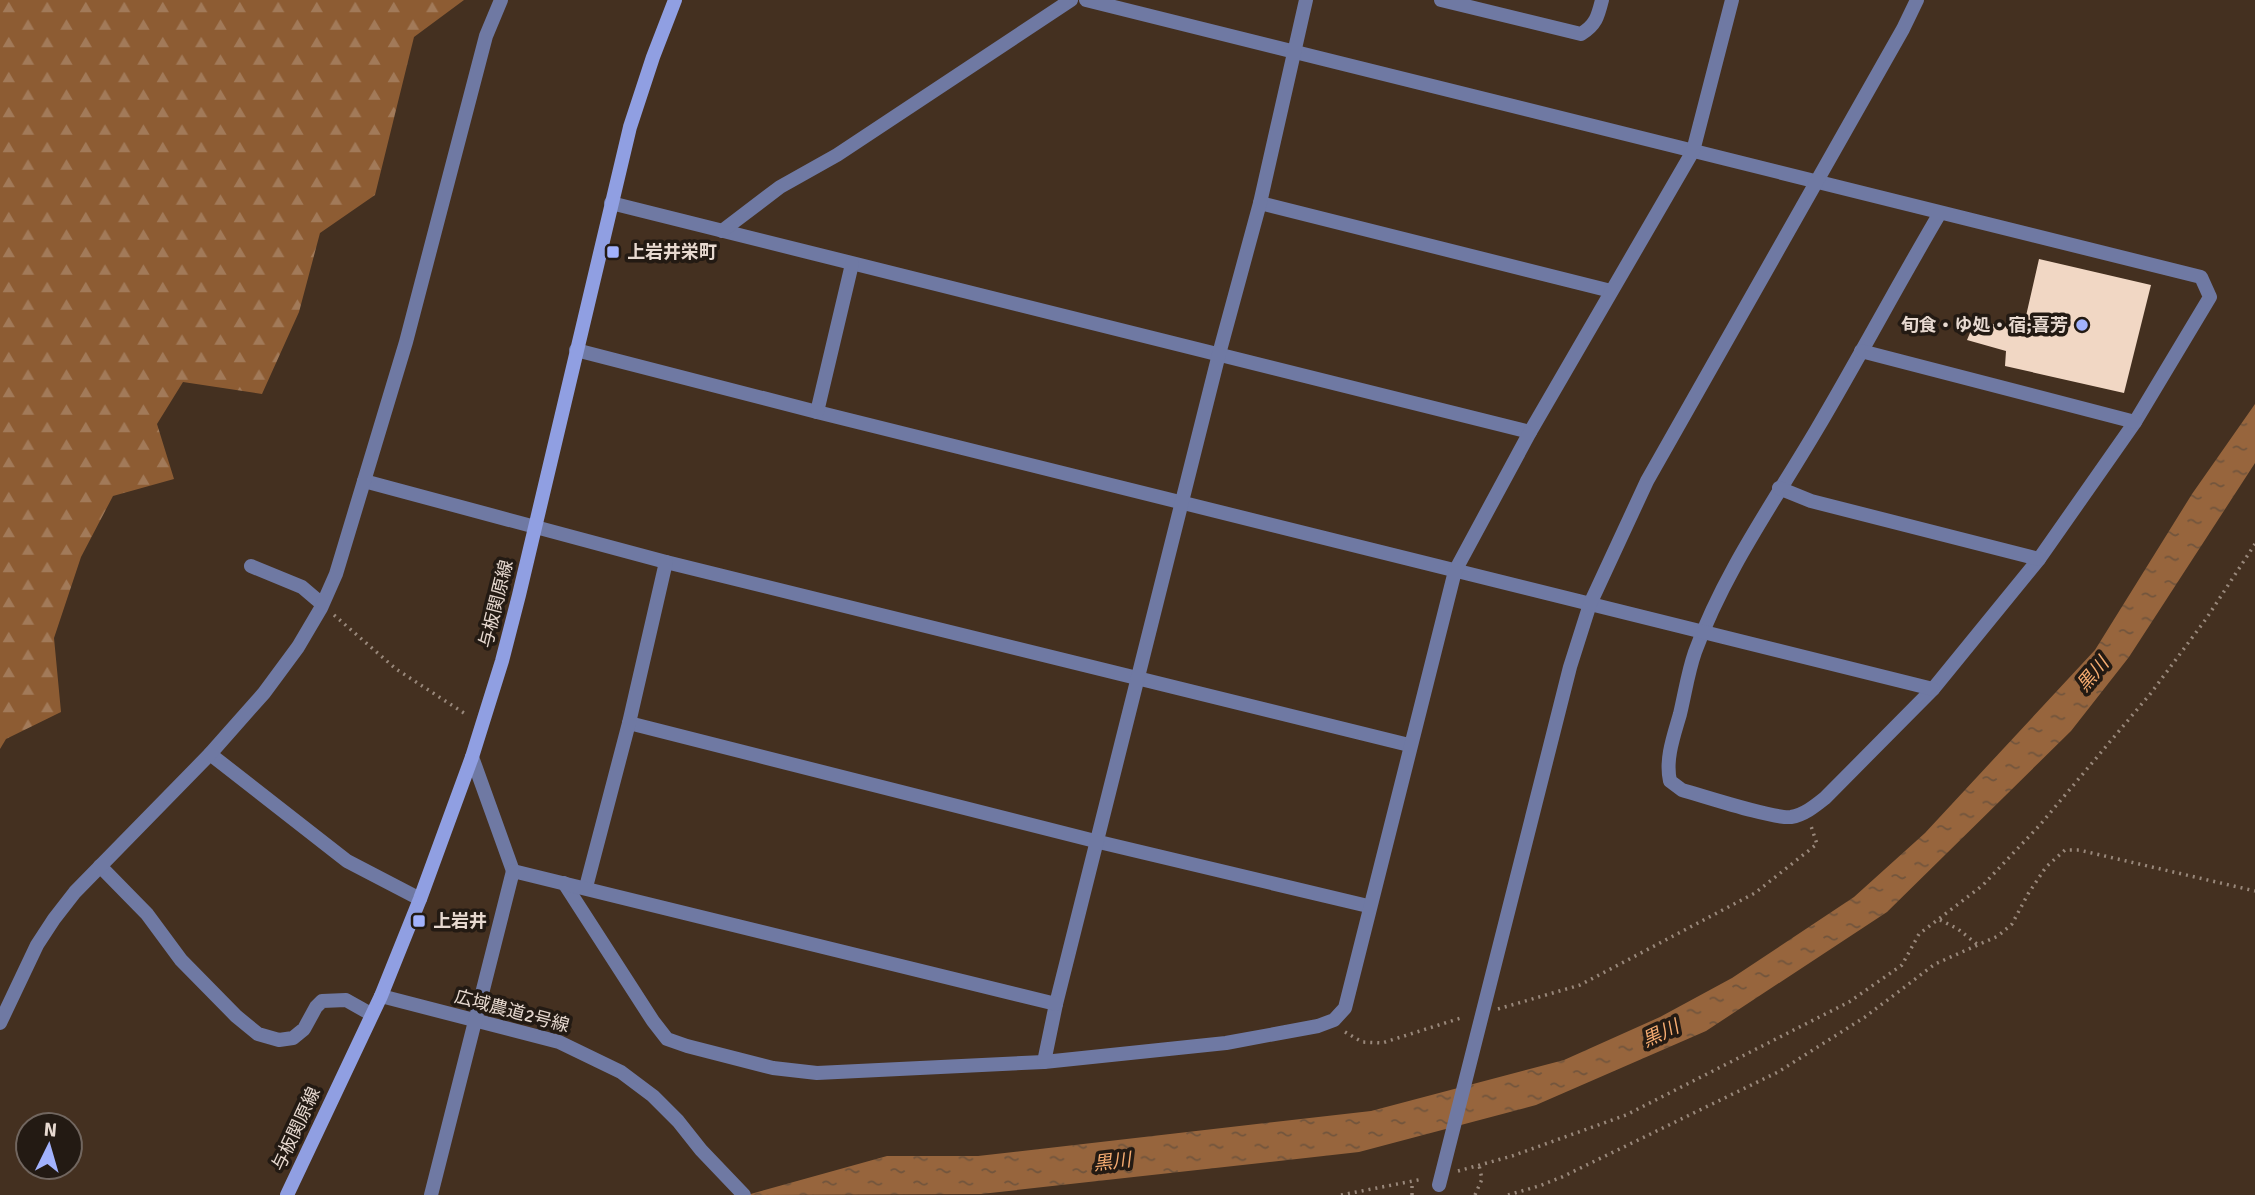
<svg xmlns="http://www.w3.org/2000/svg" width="2255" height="1195" viewBox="0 0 2255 1195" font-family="Signika,'Noto Sans JP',sans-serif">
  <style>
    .forest { fill: url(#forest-firs) }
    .water { fill: url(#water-ripples) }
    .building { fill: #f1d7c4 }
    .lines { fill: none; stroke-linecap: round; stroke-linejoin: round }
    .path { stroke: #99887b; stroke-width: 3.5; stroke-dasharray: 2 5; stroke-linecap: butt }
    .minor { stroke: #6f79a3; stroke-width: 14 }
    .secondary { stroke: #909fe2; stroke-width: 14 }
    .poi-dot { fill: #a2b2fd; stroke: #231a13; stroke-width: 2.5 }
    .labels { text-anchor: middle; stroke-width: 7; stroke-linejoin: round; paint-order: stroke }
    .poi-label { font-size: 18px; font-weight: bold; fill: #e7d9d0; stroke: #231a13; text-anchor: start }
    .street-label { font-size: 18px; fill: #e7d9d0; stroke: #231a13 }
    .water-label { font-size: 19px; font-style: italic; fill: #f6ac71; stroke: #231a13 }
  </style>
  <defs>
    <pattern id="forest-firs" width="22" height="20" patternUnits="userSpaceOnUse" patternTransform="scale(1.75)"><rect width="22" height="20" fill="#8d5c33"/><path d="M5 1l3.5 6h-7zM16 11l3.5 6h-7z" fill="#a27a59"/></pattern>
    <pattern id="water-ripples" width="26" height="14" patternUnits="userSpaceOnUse" patternTransform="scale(1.75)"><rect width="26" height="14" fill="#97653d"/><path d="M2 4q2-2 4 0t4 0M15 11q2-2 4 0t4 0" fill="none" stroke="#72553d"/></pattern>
  </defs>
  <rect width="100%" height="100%" fill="#443020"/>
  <path class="forest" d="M0 0H464L414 37 375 195 320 233 299 312 262 394 183 382 157 424 174 479 113 496 81 557 54 638 61 712 6 739 0 749Z"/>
  <path class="water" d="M2255 404V463L2129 657 2071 731 1887 912 1706 1031 1536 1105 1359 1152 981 1194 747 1195 887 1156H978L1371 1111 1564 1060 1660 1017 1732 978 1854 897 1925 833 2095 650 2192 494Z"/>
  <path class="building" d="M2039 259 2151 285 2124 393 2005 366 2006 351 1967 340 1975 321 2023 329Z"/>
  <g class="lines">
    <g class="path">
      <path d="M334 615 396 669 467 715"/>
      <path d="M1940 920 1958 929 1978 945"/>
      <path d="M1498 1009 1580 985 1755 893 1817 844 1811 826"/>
      <path d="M1345 1032 1362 1042 1382 1043 1464 1017"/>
      <path d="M1458 1171 1512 1156 1626 1115 1849 1002 1902 965 1919 934 1983 885 2039 826 2151 693 2206 619 2255 544"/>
      <path d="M1341 1195 1423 1179"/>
      <path d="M1412 1195V1181"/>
      <path d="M1475 1195 1482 1179 1479 1165"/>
      <path d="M1508 1195 1539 1186 1562 1177 1778 1072 1865 1017 1935 964 1998 936 2012 924 2028 894 2046 867 2065 850H2079L2255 891"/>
    </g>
    <g class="minor">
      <path d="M1086 0 2201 277 2210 297 2135 422 2039 559 1933 689 1825 798C1815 806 1804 815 1791 817 1773 819 1704 796 1682 790L1670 781C1665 759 1674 735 1680 714 1685 693 1688 672 1695 652 1724 572 1774 502 1817 429 1859 358 1898 284 1940 213"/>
      <path d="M1441 0 1581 34C1596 25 1598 16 1602 0"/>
      <path d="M611 203 1530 432"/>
      <path d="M1260 203 1611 291"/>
      <path d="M722 231 780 187 837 155 1071 0"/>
      <path d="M576 350 817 412 1933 689"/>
      <path d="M1861 351 2135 422"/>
      <path d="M817 412 852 264"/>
      <path d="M364 481 666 562 1409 745"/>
      <path d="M1779 488 1811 501 2039 559"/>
      <path d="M251 566 302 587 322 604"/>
      <path d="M629 723 1099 842 1368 906"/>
      <path d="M210 754 347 861 420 899"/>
      <path d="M472 757 513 871"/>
      <path d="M100 866 147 914 181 960 236 1016 258 1034 279 1040 293 1038 304 1029 316 1007 322 1001 346 1000 371 1014"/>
      <path d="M564 883 653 1021 667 1039 687 1046 773 1068 817 1073 1044 1062 1226 1043 1318 1026 1334 1020 1345 1008 1455 571 1530 432 1693 151 1732 0"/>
      <path d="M586 887 629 723 666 562"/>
      <path d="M381 996 559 1042 621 1072 653 1096 678 1121 701 1150 744 1195"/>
      <path d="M0 1023 37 945 54 919 75 892 210 754 264 693 298 647 321 608 336 574 406 342 486 36 501 0"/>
      <path d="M1044 1062 1056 1004 1219 354 1260 203 1306 0"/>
      <path d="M1439 1185 1570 667 1590 604 1647 481 1903 29 1917 0"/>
      <path d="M431 1195 513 871 1056 1004"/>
    </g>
    <path class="secondary" d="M287 1195 381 996 420 899 472 757 502 661 519 595 630 127 653 57 675 0"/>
  </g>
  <g class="poi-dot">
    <rect x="606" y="245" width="14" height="14" rx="3.5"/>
    <circle cx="2082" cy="325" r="7"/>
    <rect x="412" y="914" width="14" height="14" rx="3.5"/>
  </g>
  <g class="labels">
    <g class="poi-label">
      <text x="627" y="258">上岩井栄町</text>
      <text x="2068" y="331" text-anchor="end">旬食・ゆ処・宿;喜芳</text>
      <text x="433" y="927">上岩井</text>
    </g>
    <g class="street-label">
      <text transform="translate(496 604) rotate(-76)" y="6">与板関原線</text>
      <text transform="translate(512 1011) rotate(15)" y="6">広域農道2号線</text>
      <text transform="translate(296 1129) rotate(-65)" y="6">与板関原線</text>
    </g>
    <g class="water-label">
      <text transform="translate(2092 674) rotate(-50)" y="7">黒川</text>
      <text transform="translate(1660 1033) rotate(-25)" y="7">黒川</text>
      <text transform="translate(1112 1161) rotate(-7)" y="7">黒川</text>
    </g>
  </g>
  <g transform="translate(49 1146) rotate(5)"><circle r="33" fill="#231a13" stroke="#71665f" stroke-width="2"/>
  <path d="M0-5L12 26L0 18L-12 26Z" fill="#a2b2fd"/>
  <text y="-10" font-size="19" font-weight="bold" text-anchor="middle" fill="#e7d9d0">N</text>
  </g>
</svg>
